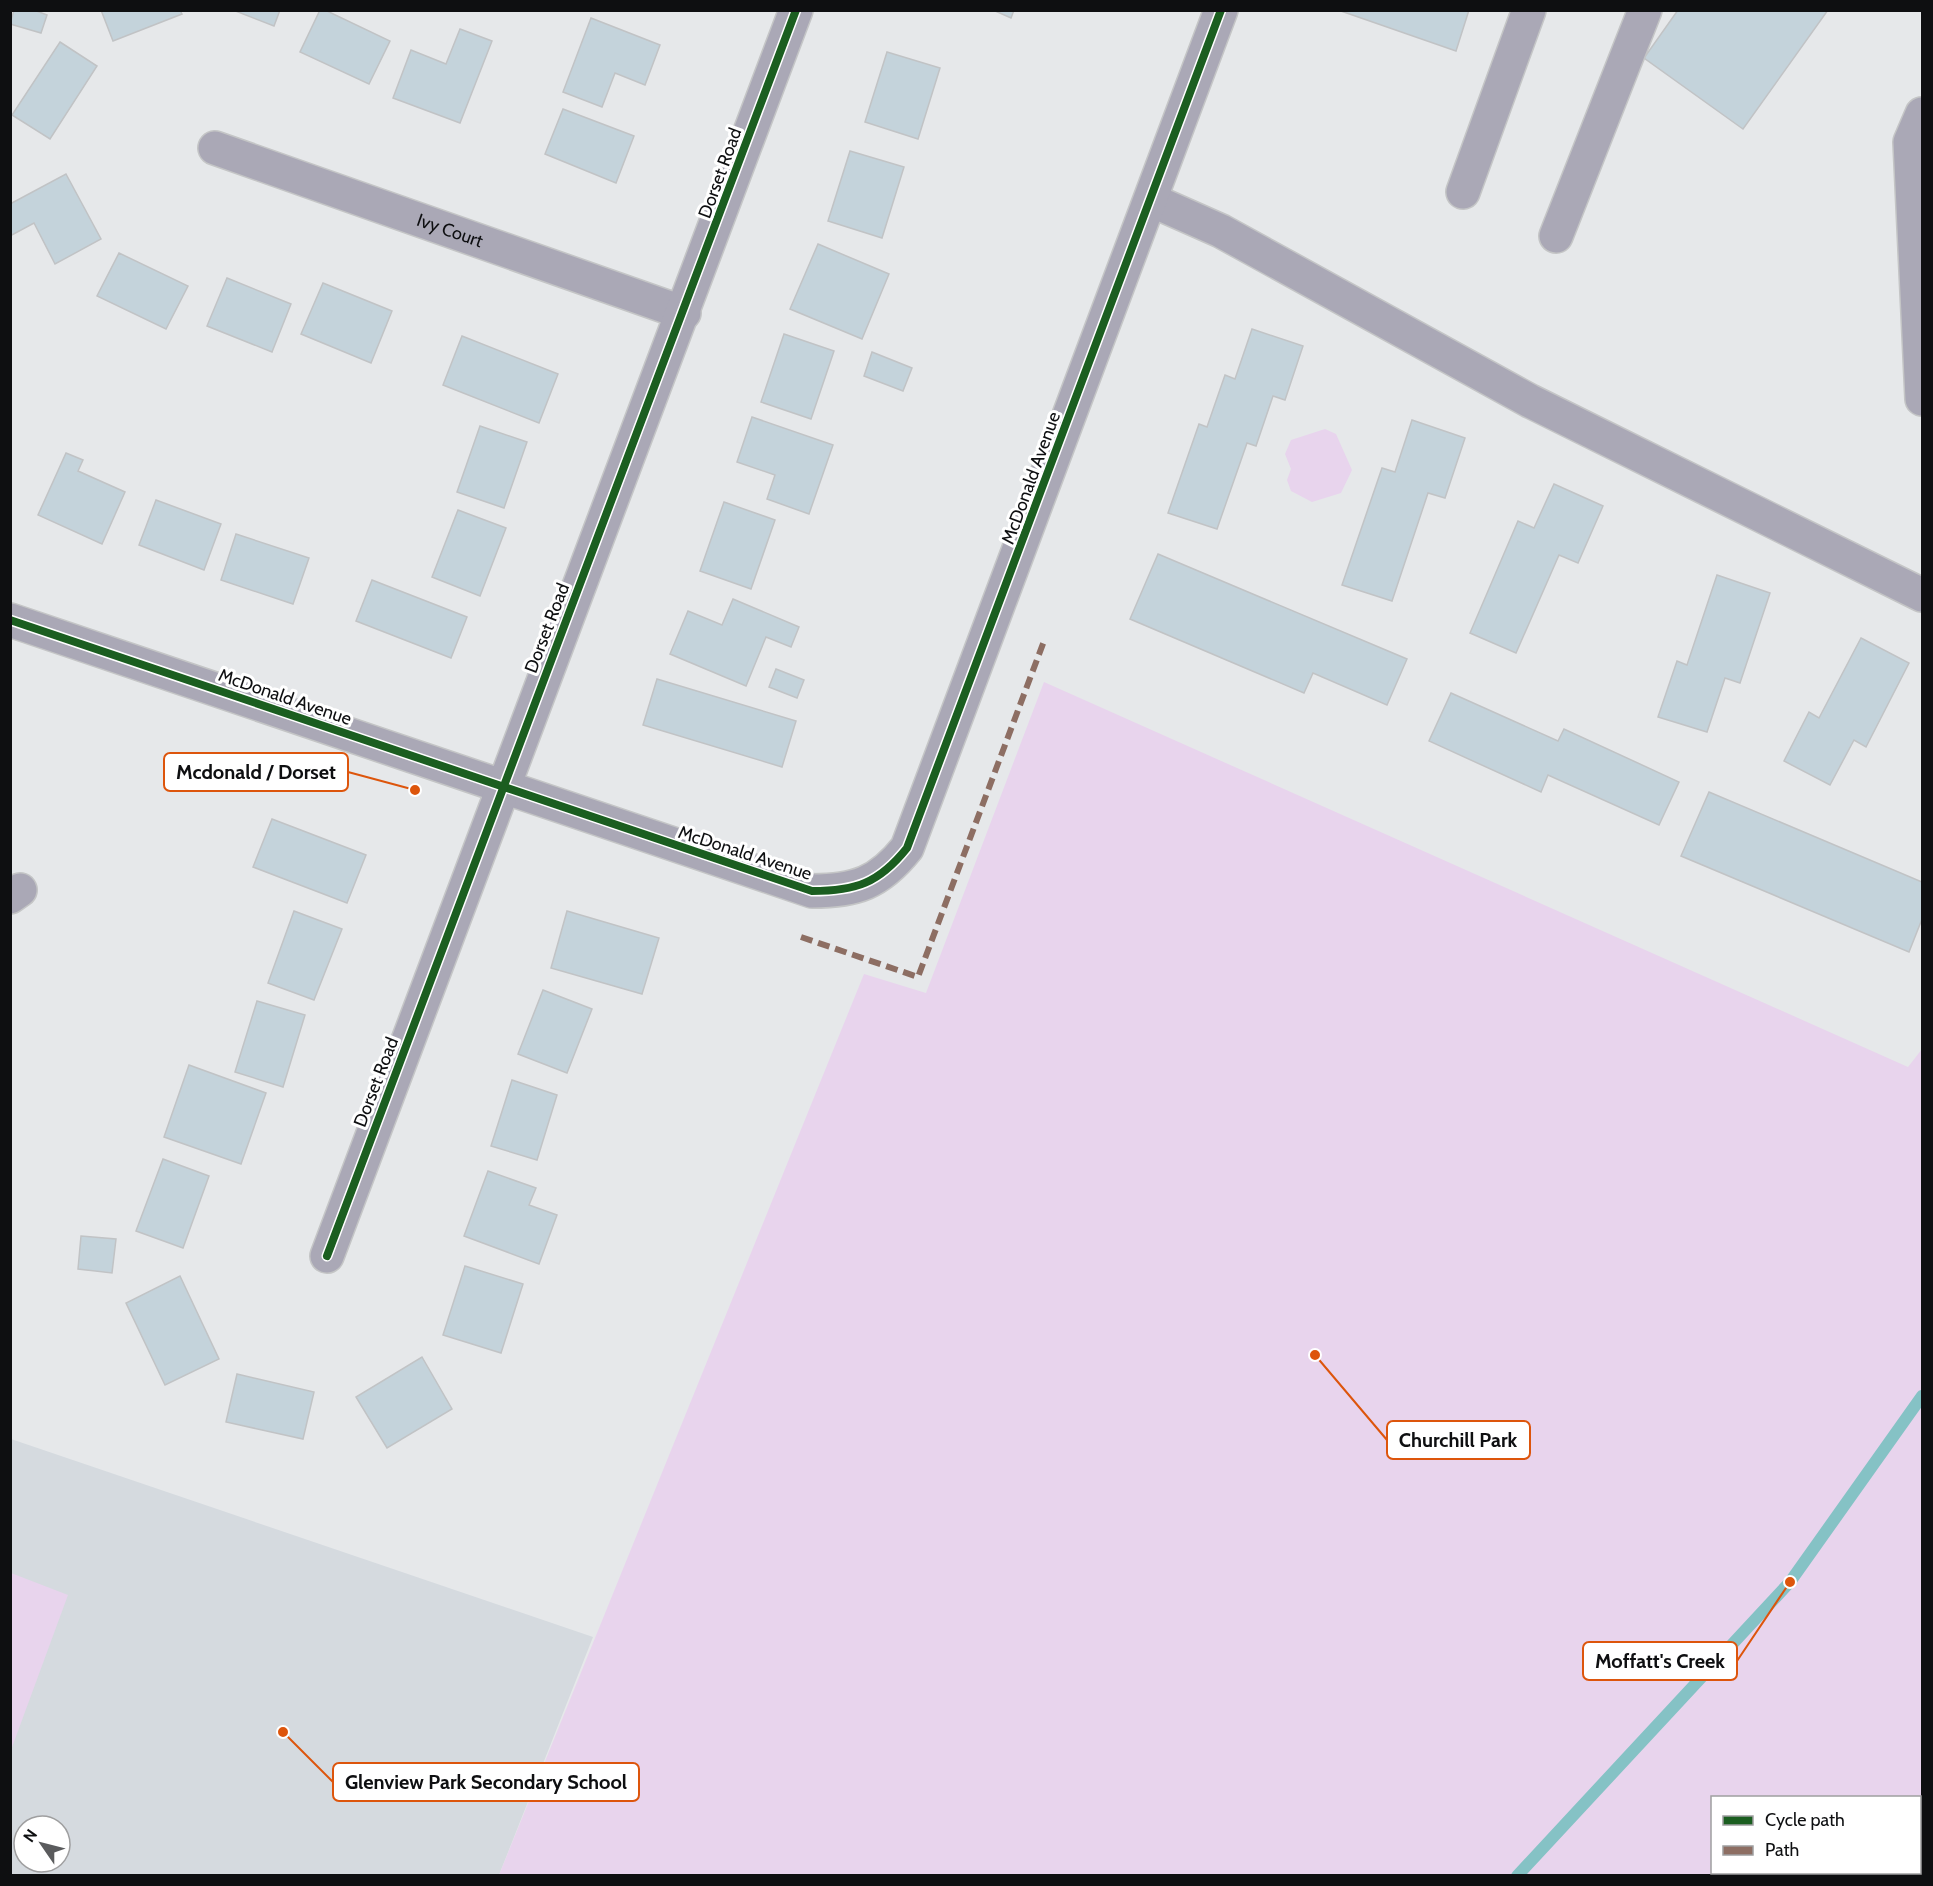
<svg xmlns="http://www.w3.org/2000/svg" width="1933" height="1886" viewBox="0 0 1933 1886" font-family="Cabin,sans-serif">
  <style>
    .built { fill: #d5dadf; fill-rule: evenodd }
    .green { fill: #e8d4ed; fill-rule: evenodd }
    .lines { fill: none; stroke-linecap: round; stroke-linejoin: round }
    .stream { stroke: #85c2c5; stroke-width: 12 }
    .building { fill: #c4d3db; stroke: #c1c3c5; stroke-width: 1.5 }
    .minor-casing { stroke: #c4c5c6; stroke-width: 36 }
    .minor { stroke: #aaa8b6; stroke-width: 33 }
    .quiet { stroke: #8d6e63; stroke-width: 6; stroke-dasharray: 12 6; stroke-linecap: butt }
    .cycleway-casing { stroke: #fff; stroke-width: 11 }
    .cycleway { stroke: #1b5e20; stroke-width: 8 }
    .labels { text-anchor: middle; stroke-width: 6; stroke-linejoin: round; paint-order: stroke }
    .street-label { font-size: 18px; fill: #0e0f11; stroke: #fff }
    .leader { fill: none; stroke: #dd550c; stroke-width: 2 }
    .callout-dot { fill: #dd550c; stroke: #fff; stroke-width: 2 }
    .callout { fill: #fff; stroke: #dd550c; stroke-width: 2 }
    .callout-label { font-size: 20px; text-anchor: middle; font-weight: bold; fill: #0e0f11 }
  </style>
  <rect width="100%" height="100%" fill="#e6e8ea"/>
  <path class="built" d="M11 1439 593 1637 499 1875 11 1876ZM24 1826H60V1862H24Z"/>
  <g class="green">
    <path d="M1325 429 1336 434 1352 470 1341 493 1312 502 1291 491 1287 480 1291 469 1285 454 1291 440Z"/>
    <path d="M1044 682 1908 1067 1922 1049V1875H499L864 974 926 993ZM1712 1798H1920V1872H1712Z"/>
    <path d="M11 1573 68 1595 11 1750 10 1573Z"/>
  </g>
  <g class="lines">
    <path class="stream" d="M1517 1876 1790 1582 1922 1396"/>
  </g>
  <g class="building">
    <path d="M14 10H34L47 15 41 33 10 24Z"/>
    <path d="M101 10H180L182 14 113 41Z"/>
    <path d="M233 10H280L274 26Z"/>
    <path d="M320 10H325L390 41 369 84 300 52Z"/>
    <path d="M993 10H1014L1011 18Z"/>
    <path d="M1338 10H1469L1456 51Z"/>
    <path d="M1678 10H1828L1743 129 1644 58Z"/>
    <path d="M591 18 660 45 645 85 615 73 602 107 563 92Z"/>
    <path d="M460 29 492 41 460 123 393 98 411 50 446 64Z"/>
    <path d="M60 42 97 66 50 139 12 115Z"/>
    <path d="M887 52 940 68 918 139 865 122Z"/>
    <path d="M563 109 634 136 616 183 545 154Z"/>
    <path d="M850 151 904 167 882 238 828 221Z"/>
    <path d="M66 174 101 239 55 264 34 223 10 236V204Z"/>
    <path d="M818 244 889 274 862 339 790 309Z"/>
    <path d="M119 253 188 286 166 329 97 296Z"/>
    <path d="M227 278 291 304 272 352 207 326Z"/>
    <path d="M323 283 392 311 371 363 301 334Z"/>
    <path d="M1252 329 1303 346 1285 400 1273 396 1256 446 1247 443 1217 529 1168 513 1199 424 1207 427 1225 375 1235 379Z"/>
    <path d="M784 334 834 351 811 419 761 402Z"/>
    <path d="M462 336 558 374 539 423 443 385Z"/>
    <path d="M872 352 912 368 903 391 864 376Z"/>
    <path d="M752 417 833 445 809 514 767 499 775 475 737 462Z"/>
    <path d="M1412 420 1465 438 1445 498 1428 493 1392 601 1342 585 1382 468 1395 472Z"/>
    <path d="M480 426 527 442 504 508 457 492Z"/>
    <path d="M66 453 83 460 78 471 125 492 102 544 38 515Z"/>
    <path d="M1554 484 1603 506 1578 563 1559 555 1516 653 1470 633 1518 521 1534 528Z"/>
    <path d="M156 500 221 524 204 570 139 545Z"/>
    <path d="M724 502 775 520 751 589 700 571Z"/>
    <path d="M458 510 506 528 480 596 432 577Z"/>
    <path d="M236 534 309 558 293 604 221 580Z"/>
    <path d="M1158 554 1407 659 1387 705 1313 673 1304 693 1130 619Z"/>
    <path d="M1717 575 1770 593 1740 683 1725 678 1707 732 1658 717 1677 661 1687 665Z"/>
    <path d="M372 580 467 617 451 658 356 621Z"/>
    <path d="M733 599 799 627 791 647 766 637 746 686 670 654 688 611 722 625Z"/>
    <path d="M1861 638 1909 663 1866 747 1854 740 1830 785 1784 761 1809 712 1819 718Z"/>
    <path d="M776 669 804 680 797 698 769 687Z"/>
    <path d="M657 679 796 721 782 767 643 725Z"/>
    <path d="M1451 693 1558 741 1564 729 1679 782 1659 825 1548 775 1541 792 1429 741Z"/>
    <path d="M1709 792 1922 882V919L1909 952 1681 856Z"/>
    <path d="M272 819 366 855 347 903 253 867Z"/>
    <path d="M294 911 342 929 314 1000 268 983Z"/>
    <path d="M567 911 659 938 642 994 551 968Z"/>
    <path d="M543 990 592 1009 567 1073 518 1054Z"/>
    <path d="M257 1001 305 1015 283 1087 235 1072Z"/>
    <path d="M189 1065 266 1093 241 1164 164 1137Z"/>
    <path d="M512 1080 557 1095 537 1160 491 1146Z"/>
    <path d="M163 1159 209 1176 183 1248 136 1231Z"/>
    <path d="M488 1171 536 1188 529 1205 557 1215 539 1264 464 1236Z"/>
    <path d="M81 1236 116 1239 112 1273 78 1269Z"/>
    <path d="M465 1266 523 1284 501 1353 443 1335Z"/>
    <path d="M180 1276 219 1359 165 1385 126 1303Z"/>
    <path d="M422 1357 452 1409 387 1448 356 1397Z"/>
    <path d="M237 1374 314 1392 303 1439 226 1422Z"/>
  </g>
  <g class="lines">
    <g class="minor-casing">
      <g id="minor">
        <path d="M1922 114 1910 142 1922 399"/>
        <path id="s1" d="M215 148 684 313"/>
        <path d="M1463 192 1529 10"/>
        <path d="M1151 200 1221 231 1530 401 1922 595"/>
        <path d="M1556 236 1645 10"/>
        <path d="M10 620 812 891C856 891 879 883 907 848L1221 10"/>
        <path d="M10 897 20 890"/>
        <path d="M327 1256 796 10"/>
      </g>
    </g>
    <use href="#minor" class="minor"/>
    <path class="quiet" d="M801 937 918 977 1044 641"/>
    <g class="cycleway-casing">
      <g id="cycleway">
        <path d="M10 620 812 891C856 891 879 883 907 848L1221 10"/>
        <path d="M327 1256 796 10"/>
      </g>
    </g>
    <use href="#cycleway" class="cycleway"/>
  </g>
  <g class="labels">
    <g class="street-label">
      <text transform="translate(720 173) rotate(-70)" y="6">Dorset Road</text>
      <text dy="6" stroke="none"><textPath href="#s1" startOffset="249">Ivy Court</textPath></text>
      <text transform="translate(1031 478) rotate(-70)" y="6">McDonald Avenue</text>
      <text transform="translate(547 628) rotate(-69)" y="6">Dorset Road</text>
      <text transform="translate(285 697) rotate(19)" y="6">McDonald Avenue</text>
      <text transform="translate(745 853) rotate(18)" y="6">McDonald Avenue</text>
      <text transform="translate(376 1082) rotate(-69)" y="6">Dorset Road</text>
    </g>
  </g>
  <path class="leader" d="M415 790L348 772M1315 1355L1387 1440M1790 1582L1737 1661M283 1732L333 1782"/>
  <g class="callout-dot">
    <circle cx="415" cy="790" r="6"/>
    <circle cx="1315" cy="1355" r="6"/>
    <circle cx="1790" cy="1582" r="6"/>
    <circle cx="283" cy="1732" r="6"/>
  </g>
  <g class="callout">
    <rect x="164" y="753" width="184" height="38" rx="6"/>
    <rect x="1387" y="1421" width="143" height="38" rx="6"/>
    <rect x="1583" y="1642" width="154" height="38" rx="6"/>
    <rect x="333" y="1763" width="306" height="38" rx="6"/>
  </g>
  <g class="callout-label">
    <text x="256" y="779">Mcdonald / Dorset</text>
    <text x="1458" y="1447">Churchill Park</text>
    <text x="1660" y="1668">Moffatt's Creek</text>
    <text x="486" y="1789">Glenview Park Secondary School</text>
  </g>
  <rect width="1933" height="1886" fill="none" stroke="#0e0f11" stroke-width="24"/>
  <rect x="1711" y="1796" width="210" height="78" fill="#ffffff" stroke="#9f9fa0" stroke-width="1.5"/>
  <rect x="1723" y="1816" width="30" height="9" fill="#1b5e20" stroke="#9f9fa0" stroke-width="1.5"/>
  <text x="1765" y="1826" font-size="18" fill="#0e0f11">Cycle path</text>
  <rect x="1723" y="1846" width="30" height="9" fill="#8d6e63" stroke="#9f9fa0" stroke-width="1.5"/>
  <text x="1765" y="1856" font-size="18" fill="#0e0f11">Path</text>
  <g transform="translate(42 1844) rotate(305)"><circle r="28" fill="#ffffff" stroke="#9f9fa0" stroke-width="1.5"/>
  <path d="M0-4.5L10 22L0 15L-10 22Z" fill="#5a5b5d"/>
  <text y="-9" font-size="16" font-weight="bold" text-anchor="middle" fill="#0e0f11">N</text>
  </g>
</svg>
